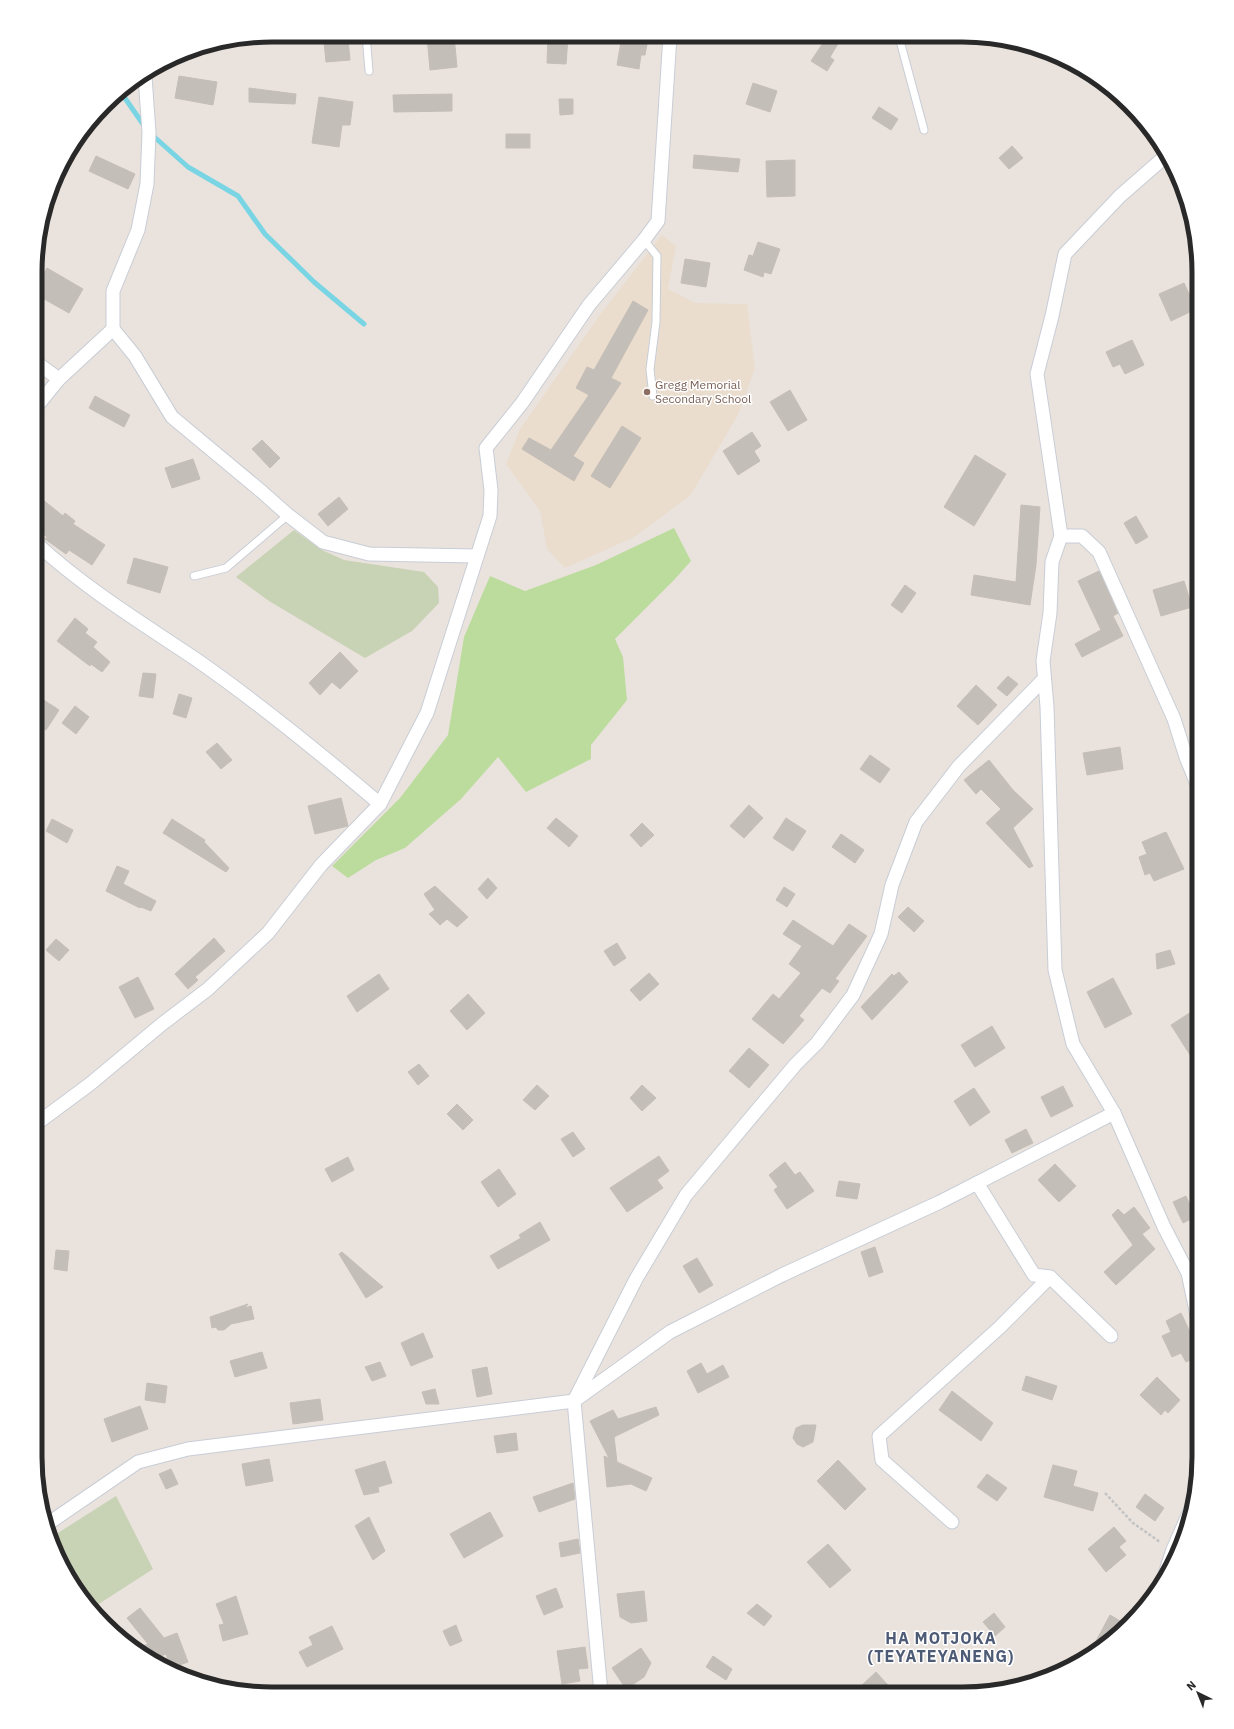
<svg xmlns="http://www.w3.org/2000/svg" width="1234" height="1729" viewBox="0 0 1234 1729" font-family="'IBM Plex Sans',sans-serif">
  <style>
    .education { fill: #eaddce }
    .green { fill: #bcdc9e }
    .cemetery { fill: #c8d2b5 }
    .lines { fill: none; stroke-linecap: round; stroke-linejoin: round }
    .stream { stroke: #79d5e3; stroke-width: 5 }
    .building { fill: #c3beb8; stroke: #c5beb7 }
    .lane-casing { stroke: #c8cdd6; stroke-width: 9 }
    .street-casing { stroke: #c8cdd6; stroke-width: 15 }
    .path { stroke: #c3c3c3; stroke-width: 2.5; stroke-dasharray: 3 2; stroke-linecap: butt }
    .lane { stroke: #fff; stroke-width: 7 }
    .street { stroke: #fff; stroke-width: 13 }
    .education-dot { fill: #8d6e63; stroke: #fff; stroke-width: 1.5 }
    .labels { text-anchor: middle; stroke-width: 3; stroke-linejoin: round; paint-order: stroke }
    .education-label { font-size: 12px; fill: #785e54; stroke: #fff; text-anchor: start }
    .district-label { font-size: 16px; font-weight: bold; letter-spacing: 1px; fill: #4e5b76; stroke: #fff }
    .rim { fill: none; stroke: #292929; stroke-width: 5 }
  </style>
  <rect width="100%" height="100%" fill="#eae3dd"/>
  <path class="education" d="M662 235 676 246 668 289 695 303 747 304 755 368 738 415 690 496 634 537 565 568 547 549 540 511 506 464 520 429 599 316Z"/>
  <path class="green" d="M674 528 691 561 674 580 615 639 623 657 627 700 591 745V759L526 792 498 757 461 799 405 848 376 860 348 878 332 866 400 798 448 735 464 637 490 576 525 591 596 565Z"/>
  <g class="cemetery">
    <path d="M294 530 322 550 344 560 424 572 438 587 439 603 412 631 365 658 269 601 236 577Z"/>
    <path d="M116 1496 153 1569 91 1609 59 1562 50 1538Z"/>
  </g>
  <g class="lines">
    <g class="stream">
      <path d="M120 91 145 127"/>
      <path d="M151 134 188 167 238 196 265 234 314 282 364 324"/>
    </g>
  </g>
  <g class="building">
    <path d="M438 35 454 36 457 67 430 70 427 36Z"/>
    <path d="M548 36 568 37 566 64 547 63Z"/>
    <path d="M622 36 648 39 645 55H641L639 69 617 65Z"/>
    <path d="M827 37H842L830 57 834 60 827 71 811 61Z"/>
    <path d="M348 39 350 60 326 62 324 42Z"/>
    <path d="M179 76 217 82 213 105 175 98Z"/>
    <path d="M753 83 777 91 770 112 746 104Z"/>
    <path d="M249 88 296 94 295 104 249 102Z"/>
    <path d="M452 94V111L394 112 393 95Z"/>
    <path d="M319 97 353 102 350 125H342L339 147 312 143Z"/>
    <path d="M559 99H573V114L560 115Z"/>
    <path d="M879 107 898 119 891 130 872 118Z"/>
    <rect x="506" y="134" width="24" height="14"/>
    <path d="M1012 146 1023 158 1009 169 999 158Z"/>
    <path d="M694 155 740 159 738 172 693 168Z"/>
    <path d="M96 156 135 174 128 189 89 171Z"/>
    <path d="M795 160V196L767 197 766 161Z"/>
    <path d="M758 242 780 249 771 274 764 272 763 277 744 270 749 255 753 256Z"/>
    <path d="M685 259 710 263 706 287 681 283Z"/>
    <path d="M47 268 83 289 69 313 37 295V285Z"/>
    <path d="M1184 283 1196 309 1171 321 1159 294Z"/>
    <path d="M633 301 648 310 611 378 621 383 573 456 584 463 574 481 522 449 529 438 551 450 589 395 576 388 587 367 594 370Z"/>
    <path d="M1132 340 1144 365 1125 374 1120 364 1113 367 1106 352Z"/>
    <path d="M790 390 807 420 788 431 770 402Z"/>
    <path d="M95 396 130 415 124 427 89 408Z"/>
    <path d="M622 426 641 438 610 488 591 476Z"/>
    <path d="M752 432 761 446 754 451 760 461 738 475 723 451Z"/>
    <path d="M262 440 280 458 270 468 252 449Z"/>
    <path d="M975 455 1006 474 974 526 944 507Z"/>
    <path d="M193 459 200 479 172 488 165 468Z"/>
    <path d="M37 495 63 516 65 513 75 521 73 524 105 545 92 565 69 550 66 554 45 539 47 537 37 529Z"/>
    <path d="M339 497 348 509 328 526 318 514Z"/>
    <path d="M1021 505 1040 507 1036 565 1030 605 971 595 974 575 1016 582Z"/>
    <path d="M1136 516 1148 537 1136 544 1124 523Z"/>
    <path d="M134 558 168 567 160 593 127 583Z"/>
    <path d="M1099 571 1118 613 1113 616 1123 636 1082 657 1075 644 1101 630 1078 581Z"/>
    <path d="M1184 581 1192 607 1161 616 1153 590Z"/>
    <path d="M905 585 916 593 902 613 891 605Z"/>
    <path d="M75 618 88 629 85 633 97 642 93 647 110 662 102 672 91 664 90 666 57 641Z"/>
    <path d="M340 652 358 671 340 689 332 682 320 695 309 683Z"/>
    <path d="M143 673 156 674 153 698 139 696Z"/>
    <path d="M1008 676 1018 684 1007 696 997 688Z"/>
    <path d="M976 685 997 705 978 725 957 706Z"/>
    <path d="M179 694 192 698 186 718 173 714Z"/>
    <path d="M36 695 59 710 46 730 36 724Z"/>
    <path d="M75 706 89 717 76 734 62 723Z"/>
    <path d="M217 743 232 760 221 769 206 752Z"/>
    <path d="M1120 747 1123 769 1087 775 1083 753Z"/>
    <path d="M870 755 890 769 880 783 860 769Z"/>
    <path d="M989 760 1013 790 1033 809 1013 828 1033 866 1029 868 986 823 1001 809 981 789 976 794 964 780Z"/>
    <path d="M341 798 348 826 315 834 308 806Z"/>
    <path d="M749 805 763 818 744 838 730 826Z"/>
    <path d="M556 818 578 836 569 847 547 828Z"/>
    <path d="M786 818 806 831 793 851 773 838Z"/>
    <path d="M52 819 73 830 67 843 46 831Z"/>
    <path d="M172 819 205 840 204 842 229 868 226 872 163 833Z"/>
    <path d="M642 823 654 835 641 847 630 835Z"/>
    <path d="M1166 832 1184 869 1154 881 1150 873 1145 875 1139 857 1147 854 1142 842Z"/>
    <path d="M841 834 864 850 855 863 832 847Z"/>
    <path d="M117 866 129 871 123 884 156 901 151 911 141 907 140 908 106 891Z"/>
    <path d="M488 878 497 888 487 899 478 889Z"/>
    <path d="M435 886 468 917 457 927 447 919 440 925 429 914 435 910 424 894Z"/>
    <path d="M784 887 795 894 787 907 776 900Z"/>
    <path d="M908 907 924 921 914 932 898 917Z"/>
    <path d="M793 920 833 946 849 924 867 936 835 979 839 981 830 993 822 988 799 1016 804 1020 783 1044 752 1019 773 994 779 999 801 973 789 964 802 946 783 934Z"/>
    <path d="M214 938 225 951 195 977 198 980 188 989 175 974Z"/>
    <path d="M56 939 69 950 59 961 46 950Z"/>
    <path d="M617 943 626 958 614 966 604 951Z"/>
    <path d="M1170 950 1175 964 1157 969 1156 954Z"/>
    <path d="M899 972 908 982 872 1020 861 1007 892 974 894 976Z"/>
    <path d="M649 973 659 984 640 1001 630 990Z"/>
    <path d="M379 974 389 989 357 1012 347 996Z"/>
    <path d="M138 977 154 1009 135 1018 119 987Z"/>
    <path d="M1113 978 1132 1014 1105 1028 1087 992Z"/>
    <path d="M468 994 485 1013 467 1030 450 1011Z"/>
    <path d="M1199 1007V1069L1171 1025Z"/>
    <path d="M992 1026 1005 1048 975 1067 961 1045Z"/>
    <path d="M749 1048 769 1065 749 1088 729 1071Z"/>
    <path d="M419 1064 429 1076 418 1085 408 1072Z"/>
    <path d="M537 1085 549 1096 535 1110 523 1100Z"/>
    <path d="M642 1085 656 1098 642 1111 630 1098Z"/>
    <path d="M1063 1086 1073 1106 1051 1117 1041 1097Z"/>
    <path d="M974 1088 990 1112 970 1126 954 1101Z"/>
    <path d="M457 1104 473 1120 463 1130 447 1114Z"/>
    <path d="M1026 1129 1033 1143 1012 1153 1005 1140Z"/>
    <path d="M573 1132 585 1149 573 1157 561 1139Z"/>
    <path d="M659 1156 669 1171 657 1180 663 1188 627 1212 610 1188Z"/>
    <path d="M348 1157 354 1170 332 1182 325 1169Z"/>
    <path d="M785 1162 795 1175 800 1172 814 1191 787 1209 774 1190 778 1187 769 1175Z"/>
    <path d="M1055 1164 1076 1186 1059 1202 1038 1180Z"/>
    <path d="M499 1169 516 1194 498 1207 481 1182Z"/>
    <path d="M839 1181 860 1184 857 1199 836 1196Z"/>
    <path d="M1186 1196 1195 1217 1183 1223 1173 1202Z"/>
    <path d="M1134 1207 1150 1228 1142 1234 1155 1249 1116 1285 1104 1272 1133 1245 1112 1215 1118 1209 1124 1215Z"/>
    <path d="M540 1222 550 1240 498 1269 490 1256 521 1238 519 1235Z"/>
    <path d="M875 1247 883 1272 869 1277 861 1252Z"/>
    <path d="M56 1250 69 1251 67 1271 54 1269Z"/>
    <path d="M342 1252 371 1277 383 1287 366 1298 339 1254Z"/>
    <path d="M697 1258 713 1285 699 1293 683 1266Z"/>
    <path d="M248 1304 245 1308 251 1306 254 1319 231 1324 224 1330H218L216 1327 212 1328 210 1317Z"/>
    <path d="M1181 1313 1199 1351V1356L1186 1362 1181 1353 1172 1357 1162 1336 1171 1332 1166 1321Z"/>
    <path d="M423 1333 433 1357 411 1366 401 1343Z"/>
    <path d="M262 1352 267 1368 235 1377 230 1361Z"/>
    <path d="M380 1362 386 1376 372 1381 365 1367Z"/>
    <path d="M701 1363 707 1374 723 1365 729 1377 698 1393 687 1371Z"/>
    <path d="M487 1367 492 1394 477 1397 472 1370Z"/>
    <path d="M1026 1376 1057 1386 1052 1400 1022 1390Z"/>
    <path d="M1157 1377 1180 1400 1168 1413 1165 1410 1161 1415 1140 1395Z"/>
    <path d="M147 1383 167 1386 165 1403 145 1400Z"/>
    <path d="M435 1389 439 1404H426L422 1392Z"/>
    <path d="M952 1391 993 1423 981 1441 939 1410Z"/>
    <path d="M320 1399 323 1420 293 1424 290 1403Z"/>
    <path d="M140 1406 148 1429 112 1442 104 1419Z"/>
    <path d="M656 1407 659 1415 614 1437 617 1462 652 1478 646 1491 631 1484 607 1487 604 1456 609 1458 590 1421 613 1410 618 1419Z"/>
    <path d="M803 1425H816L813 1442 803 1447 797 1444 793 1438 796 1428Z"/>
    <path d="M516 1433 518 1450 497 1453 494 1436Z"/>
    <path d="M269 1459 273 1481 246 1486 242 1464Z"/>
    <path d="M838 1460 866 1489 845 1510 817 1481Z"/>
    <path d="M385 1461 392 1483 378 1487 379 1492 364 1495 355 1470Z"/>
    <path d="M1053 1465 1077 1471 1073 1486 1098 1493 1093 1511 1044 1497Z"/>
    <path d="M171 1469 178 1484 166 1489 159 1474Z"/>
    <path d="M987 1474 1007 1488 997 1501 977 1487Z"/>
    <path d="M573 1483 575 1499 539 1512 533 1497Z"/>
    <path d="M1145 1494 1164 1508 1155 1521 1136 1507Z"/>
    <path d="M490 1512 503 1536 464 1558 450 1534Z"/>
    <path d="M369 1517 385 1551 373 1560 355 1526Z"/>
    <path d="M1114 1527 1126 1541 1119 1547 1126 1555 1106 1572 1088 1549Z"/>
    <path d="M578 1539 580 1553 561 1557 559 1543Z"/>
    <path d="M828 1544 851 1570 830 1588 807 1562Z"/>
    <path d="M556 1588 563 1607 544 1615 536 1596Z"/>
    <path d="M644 1591 647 1621 631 1623 620 1617 617 1594Z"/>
    <path d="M236 1596 248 1634 223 1641 219 1625 224 1624 216 1604Z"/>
    <path d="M757 1604 772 1616 764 1626 747 1613Z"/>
    <path d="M140 1608 164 1638 177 1633 188 1662 171 1668 166 1654 151 1660 143 1656 140 1647 148 1644 127 1618Z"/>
    <path d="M994 1613 1005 1627 995 1636 983 1622Z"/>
    <path d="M1110 1615 1127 1625 1118 1635 1088 1656Z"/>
    <path d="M456 1625 462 1641 450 1646 443 1631Z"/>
    <path d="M332 1626 343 1649 307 1667 299 1652 313 1645 309 1637Z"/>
    <path d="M585 1647 588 1668 578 1669 580 1681 562 1684 557 1651Z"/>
    <path d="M641 1648 651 1663 644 1677 626 1689 612 1668Z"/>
    <path d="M713 1656 732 1669 726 1680 706 1667Z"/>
    <path d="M876 1672 896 1694H867L860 1687Z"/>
  </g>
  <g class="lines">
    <g class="lane-casing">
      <g id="lane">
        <path d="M366 35 369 71"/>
        <path d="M899 37 924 130"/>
        <path d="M644 240 657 256 656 322 650 369 653 396"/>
        <path d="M194 576 226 568 288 515"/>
        <path d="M1156 1592 1170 1549 1195 1492"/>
      </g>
    </g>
    <g class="street-casing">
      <g id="street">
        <path d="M1167 155 1120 196 1065 254 1052 316 1037 374 1061 536 1052 562 1050 613 1043 661 1047 707 1055 970 1073 1044 1114 1113 1164 1227 1188 1273 1199 1325"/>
        <path d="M113 329 135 356 172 417 261 491 288 515 323 542 369 554 476 556"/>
        <path d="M37 363 59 379"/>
        <path d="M37 406 59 379 113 329V291L138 230 147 184 149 132 145 77"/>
        <path d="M1061 536H1082L1099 552 1174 719 1186 757 1199 789"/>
        <path d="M37 544C85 588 140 622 194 658 259 703 320 753 380 804"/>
        <path d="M36 1124 90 1084 162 1024 208 989 268 933 321 865 380 804 427 713 490 516 491 490 486 448 522 403 589 305 644 240 658 221 670 36"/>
        <path d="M977 1183 1034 1275 1050 1277 1111 1336"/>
        <path d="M1188 1273 1199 1261"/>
        <path d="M952 1522 882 1460 879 1436 999 1328 1050 1277"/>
        <path d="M46 1525 138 1462 188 1449 574 1401 670 1332 782 1275 940 1202 1114 1113"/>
        <path d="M601 1693 574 1401 636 1279 686 1195 795 1065 817 1043 853 995 881 934 892 885 916 822 959 766 1044 679"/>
      </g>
    </g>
    <path class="path" d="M1105 1493 1133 1523 1160 1542"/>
    <use href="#lane" class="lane"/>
    <use href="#street" class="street"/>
  </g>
  <circle class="education-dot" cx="647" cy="392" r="4"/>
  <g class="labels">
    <g class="education-label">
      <text x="655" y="389">Gregg Memorial<tspan x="655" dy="14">Secondary School</tspan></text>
    </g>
    <g class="district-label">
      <text x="941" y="1644">HA MOTJOKA<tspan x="941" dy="18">(TEYATEYANENG)</tspan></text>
    </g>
  </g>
  <path d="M0 0H1234V1729H0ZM272 42H962A230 230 0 0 1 1192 272V1457A230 230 0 0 1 962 1687H272A230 230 0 0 1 42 1457V272A230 230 0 0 1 272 42Z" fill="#fff" fill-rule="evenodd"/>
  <path class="rim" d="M272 42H962A230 230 0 0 1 1192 272V1457A230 230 0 0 1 962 1687H272A230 230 0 0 1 42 1457V272A230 230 0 0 1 272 42Z"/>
  <g transform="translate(1198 1693) rotate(317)" stroke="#ffffff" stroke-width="3" paint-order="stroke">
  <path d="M0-3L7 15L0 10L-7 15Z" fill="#292929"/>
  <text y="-6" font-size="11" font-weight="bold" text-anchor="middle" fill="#292929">N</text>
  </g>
</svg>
